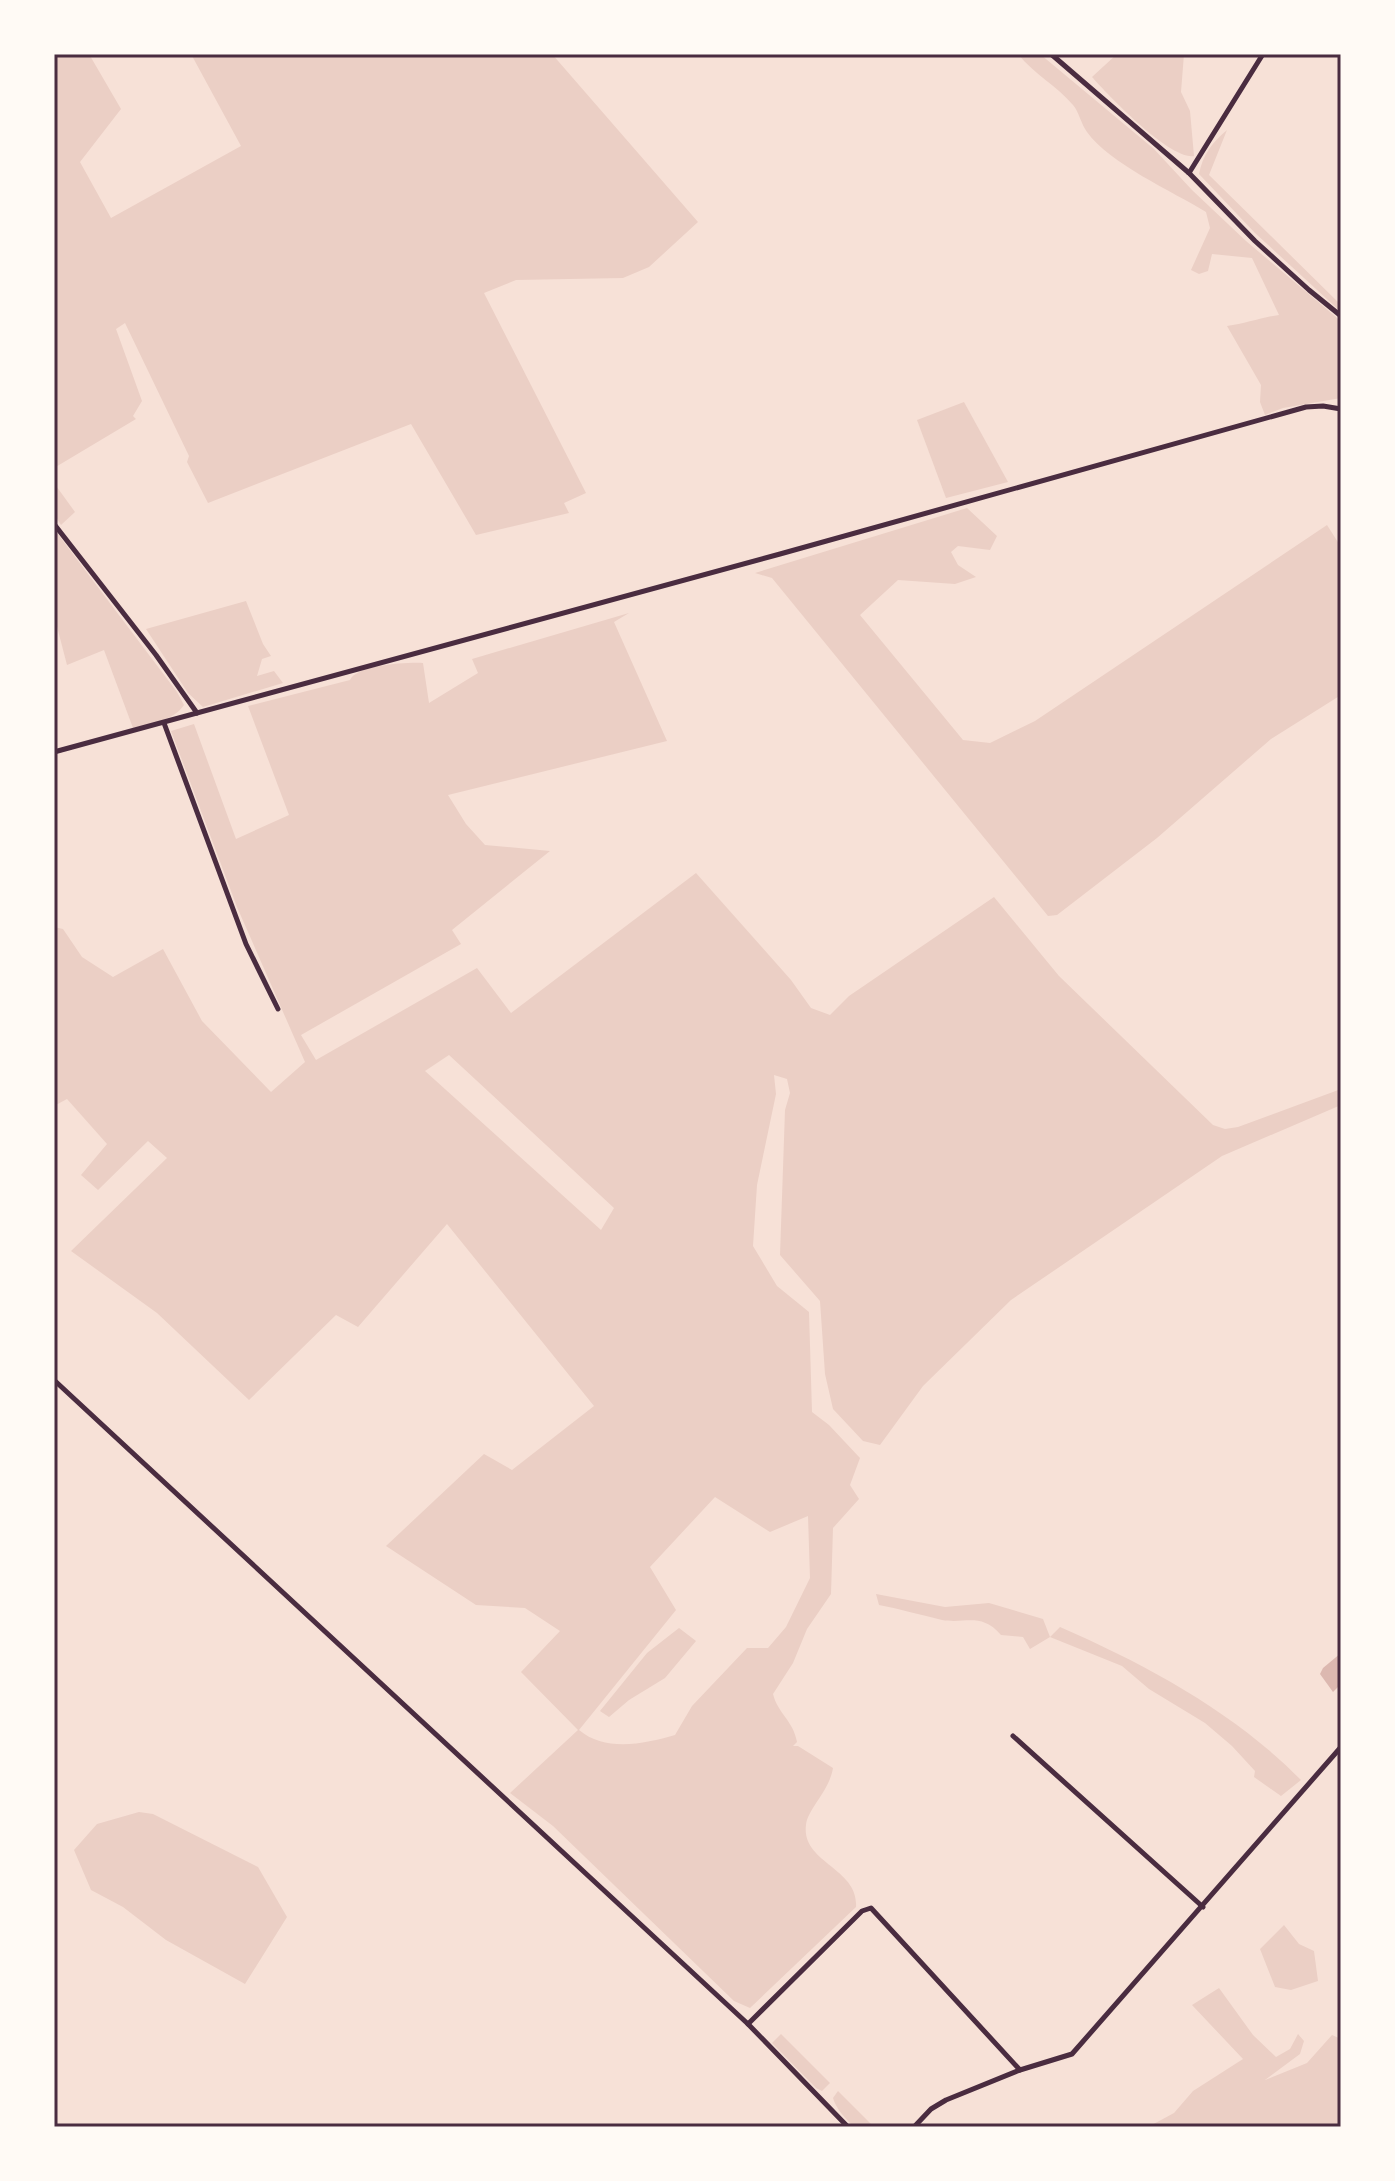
<svg xmlns="http://www.w3.org/2000/svg" width="1395" height="2181" viewBox="0 0 1395 2181" font-family="Mulish,sans-serif">
  <style>
    .green { fill: #ebcfc5; fill-rule: evenodd }
    .water { fill: #dcb8b0 }
    .lines { fill: none; stroke-linecap: round; stroke-linejoin: round }
    .minor { stroke: #4a2c40; stroke-width: 5 }
    .neatline { fill: none; stroke: #4a2c40; stroke-width: 3 }
  </style>
  <rect width="100%" height="100%" fill="#f7e1d7"/>
  <g class="green">
    <path d="M54 54H89L121 109 80 162 111 218 241 146 191 54H552L698 222 649 267 623 278 516 280 484 293 586 493 564 503 569 513 476 535 411 424 208 503 187 462 189 456 125 323 116 329 142 401 133 416 136 419 54 468Z"/>
    <path d="M1018 54H1040L1154 149 1192 190 1246 241 1336 317 1341 323V398L1283 408 1265 415 1260 402 1261 385 1227 326C1245 324 1262 317 1279 315L1252 258 1212 254 1208 271 1199 274 1191 270 1210 228 1206 212C1172 191 1110 164 1087 132 1081 124 1079 112 1073 105 1057 86 1034 74 1018 54Z"/>
    <path d="M1117 54H1184L1181 92 1190 111 1194 156C1170 160 1109 96 1092 77Z"/>
    <path d="M1227 130 1209 175 1341 305V312L1255 233 1199 174C1203 154 1212 143 1227 130Z"/>
    <path d="M964 402 1008 482 946 498 917 420Z"/>
    <path d="M54 483 75 512 61 525 54 514Z"/>
    <path d="M967 508 997 536 990 550 958 546 951 552 958 565 976 577 955 584 898 580 860 615 963 740 990 743 1035 721 1327 525 1341 547V695L1271 739 1157 838 1057 915 1048 916 772 578 755 573Z"/>
    <path d="M54 529 177 692 184 705C173 721 151 723 133 728L104 650 67 665 54 615Z"/>
    <path d="M246 601 263 644 271 656 262 659 257 676 274 671 283 683 203 707 188 693 146 629Z"/>
    <path d="M629 613 614 622 667 741 448 795 466 824 485 845 550 851 452 930 461 944 301 1035 316 1060 477 968 511 1013 696 873 791 980 811 1008 830 1015 849 996 994 897 1059 976 1213 1125 1225 1129 1238 1127 1341 1089V1105L1222 1156 1011 1300 923 1386 880 1445 863 1441 833 1409 825 1374 820 1301 780 1255 785 1110 790 1093 787 1079 774 1075 776 1094 757 1185 753 1246 777 1286 809 1312 812 1412 829 1425 860 1458 850 1485 859 1499 833 1528 831 1594 807 1629 793 1663 773 1694C778 1714 793 1720 797 1742L793 1746H798L833 1768C829 1792 808 1808 806 1825 801 1863 859 1868 856 1907L750 2008 734 2001 553 1826 510 1793 578 1730 521 1672 560 1631 525 1608 476 1605 386 1546 484 1454 512 1470 594 1406 447 1224 358 1327 336 1315 249 1400 157 1313 71 1251 167 1158 148 1141 98 1190 81 1175 107 1144 67 1099 54 1106V927L63 929 82 957 113 977 163 949 202 1021 271 1092 305 1062 237 907 171 731 194 724 236 839 289 815 248 706 350 680C357 665 407 662 423 663L429 703 478 673 472 659ZM449 1055 614 1208 601 1230 425 1071ZM715 1497 770 1532 808 1516 810 1578 786 1627 768 1648H747L692 1706 675 1735C644 1744 605 1752 579 1730L676 1610 650 1567Z"/>
    <path d="M876 1594 945 1607 989 1603 1043 1619 1050 1637 1060 1627C1147 1665 1234 1712 1301 1780L1281 1796 1254 1777 1255 1771 1232 1746 1205 1723 1149 1689 1122 1666 1050 1637 1030 1649 1023 1637 1001 1635C981 1612 966 1624 942 1620 921 1615 900 1609 879 1605Z"/>
    <path d="M679 1628 696 1641 665 1678 629 1700 609 1717 600 1711 647 1653Z"/>
    <path d="M139 1812 153 1814 258 1867 287 1917 245 1984 166 1940 123 1907 91 1890 74 1850 97 1824Z"/>
    <path d="M1284 1925 1299 1944 1314 1951 1318 1981 1291 1990 1275 1987 1260 1949Z"/>
    <path d="M1219 1988 1253 2035 1276 2057 1290 2049 1298 2034 1304 2041 1300 2054 1265 2080 1307 2063 1332 2035 1341 2039V2127H1148L1174 2113 1193 2091 1243 2059 1192 2005Z"/>
    <path d="M781 2034 830 2083 822 2091 816 2088 772 2043Z"/>
    <path d="M838 2091 874 2127H854C846 2119 836 2109 833 2098Z"/>
  </g>
  <path class="water" d="M1341 1653V1684L1333 1692 1320 1674 1323 1668Z"/>
  <g class="lines">
    <g class="minor">
      <path d="M1051 54 1189 173 1255 241 1309 290 1341 316"/>
      <path d="M1189 173 1263 54"/>
      <path d="M54 524 156 655 197 713"/>
      <path d="M164 723 246 944 278 1009"/>
      <path d="M54 752 780 554 1306 407 1323 406 1341 409"/>
      <path d="M54 1380 748 2024 848 2127"/>
      <path d="M1013 1736 1203 1907"/>
      <path d="M748 2024 862 1911 871 1908 1020 2070"/>
      <path d="M914 2127 931 2109 946 2100 1020 2070 1072 2054 1341 1747"/>
    </g>
  </g>
  <rect width="1395" height="2181" fill="none" stroke="#fffaf5" stroke-width="112"/>
  <rect x="56" y="56" width="1283" height="2069" class="neatline"/>
</svg>
